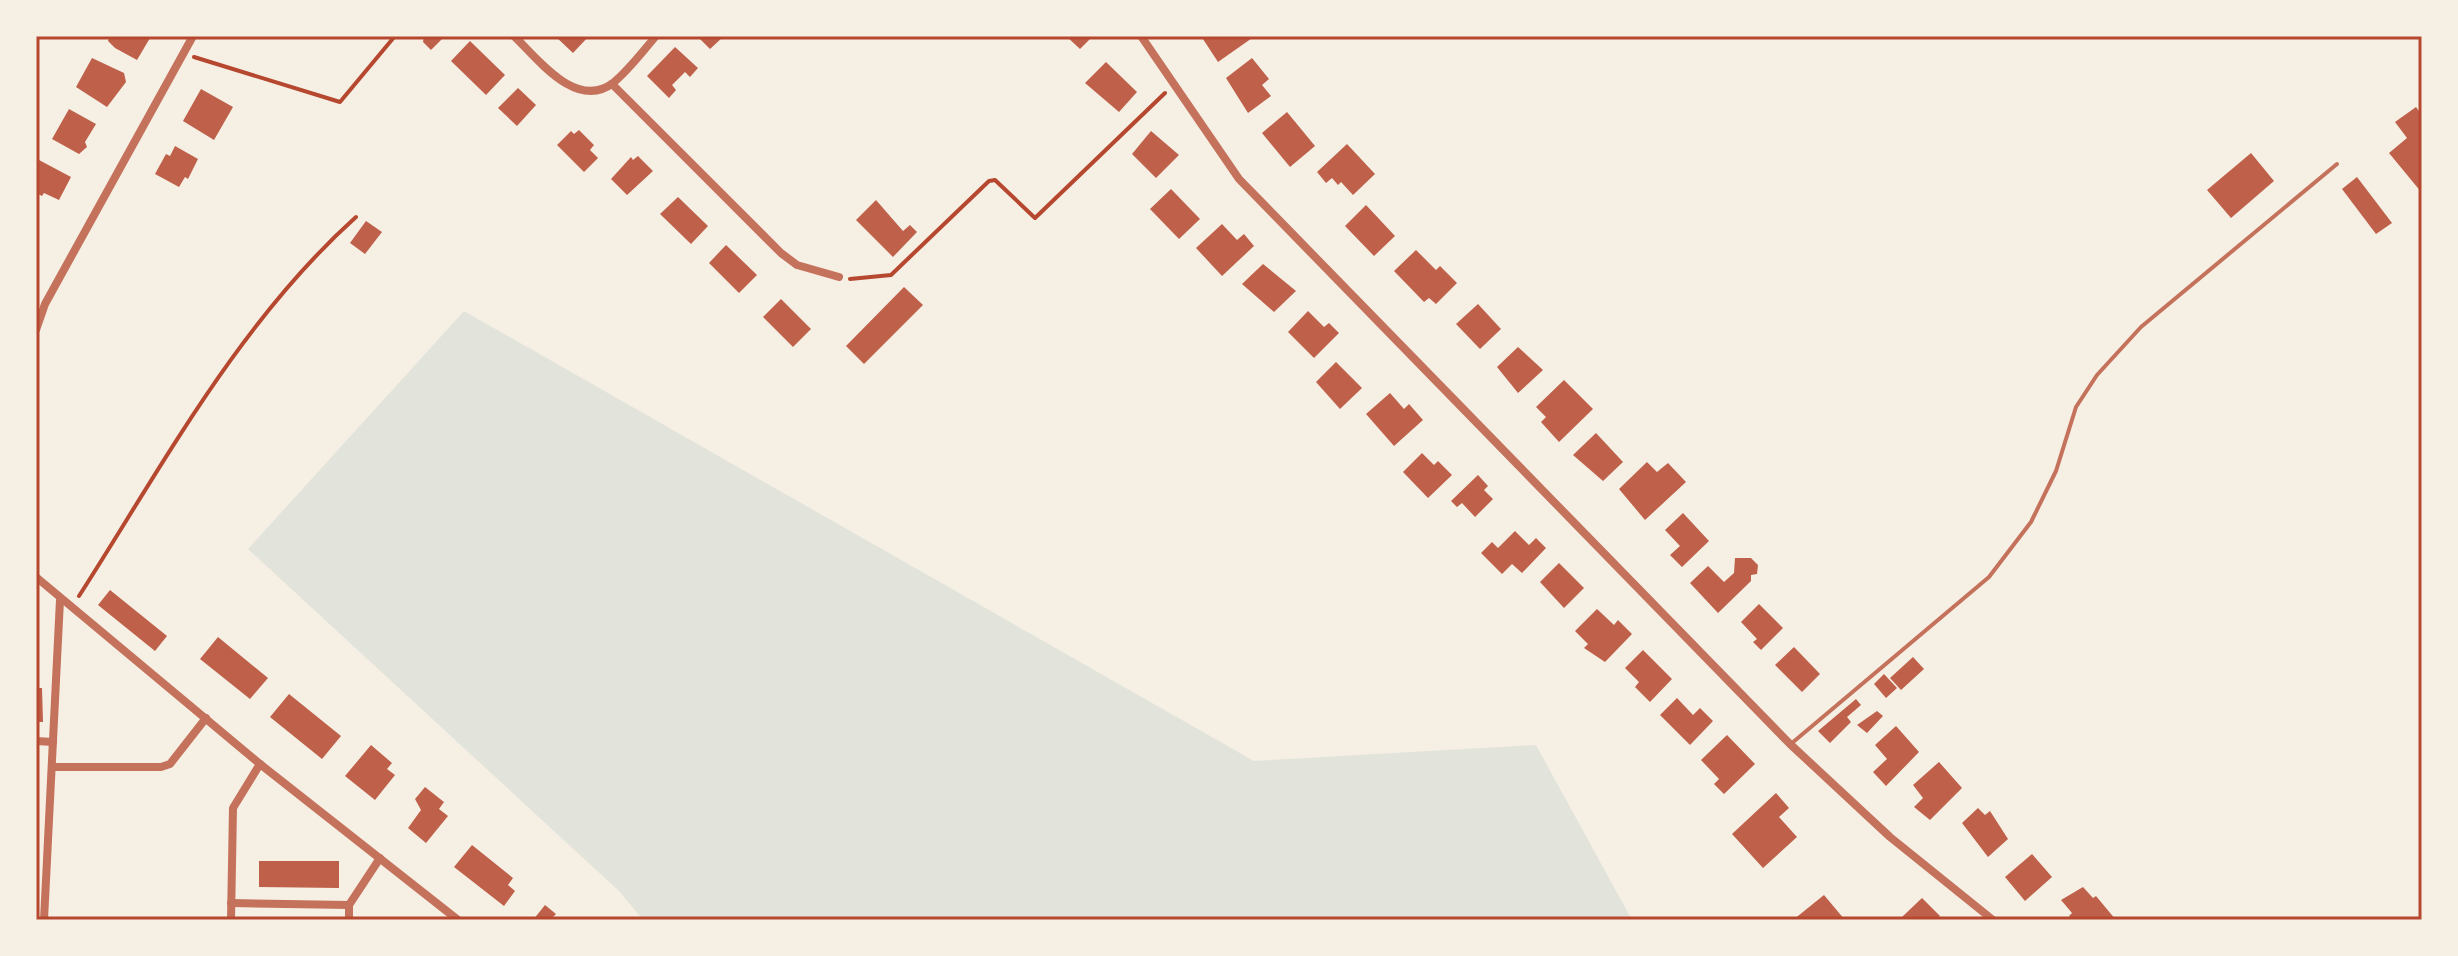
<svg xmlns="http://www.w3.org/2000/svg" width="2458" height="956" viewBox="0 0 2458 956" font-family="'Noto Sans',sans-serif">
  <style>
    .green { fill: #e2e4dc }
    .building { fill: #bf614a }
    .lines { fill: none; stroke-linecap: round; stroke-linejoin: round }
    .path { stroke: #b5482f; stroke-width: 4 }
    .service { stroke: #c5725c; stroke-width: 4 }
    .minor { stroke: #c5725c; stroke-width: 8 }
    .neatline { fill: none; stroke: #b5482f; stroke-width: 3 }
  </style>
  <rect width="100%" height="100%" fill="#f6efe4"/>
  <path class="green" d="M464 311 1254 761 1536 745 1632 920H643L620 892 248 549Z"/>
  <g class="building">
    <path d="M110 36H148L150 38 137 60 115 48 108 41Z"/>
    <path d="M424 36H445L431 50 423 42Z"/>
    <path d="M555 36H589L573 53Z"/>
    <path d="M697 36H724L710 49Z"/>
    <path d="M1066 36H1093L1080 49Z"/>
    <path d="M1201 36H1255L1218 62Z"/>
    <path d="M470 41 505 75 486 95 451 61Z"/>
    <path d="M675 47 698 68 690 77 685 72 672 85 676 90 669 98 647 76Z"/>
    <path d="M92 58 124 73 126 82 107 107 76 87Z"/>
    <path d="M1252 58 1269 79 1262 85 1271 96 1248 113 1226 78Z"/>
    <path d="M1106 62 1137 92 1119 112 1085 83Z"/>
    <path d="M518 88 536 105 517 126 498 108Z"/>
    <path d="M201 89 233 107 214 140 183 121Z"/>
    <path d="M2416 107 2422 115V193L2389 153 2407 138 2395 122Z"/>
    <path d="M69 109 96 124 85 142 87 147 79 154 52 139Z"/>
    <path d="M1287 112 1315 146 1290 167 1262 133Z"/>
    <path d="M579 130 594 145 590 150 598 158 584 172 557 145 571 131 574 134Z"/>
    <path d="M1151 131 1179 155 1156 178 1132 154Z"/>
    <path d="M1347 144 1375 174 1353 195 1341 182 1338 185 1332 178 1326 183 1317 172Z"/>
    <path d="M175 146 198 159 188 179 185 177 179 187 155 174 166 154 170 156Z"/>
    <path d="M2251 153 2274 181 2231 218 2207 190Z"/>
    <path d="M638 156 653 171 627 195 611 179 631 157 633 160Z"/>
    <path d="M39 160 71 177 59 200 44 193 42 196 36 193Z"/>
    <path d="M2357 177 2392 223 2376 234 2342 189Z"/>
    <path d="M1171 189 1200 219 1179 239 1150 209Z"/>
    <path d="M678 197 708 226 691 244 660 214Z"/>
    <path d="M876 200 903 231 910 225 917 232 893 257 856 220Z"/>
    <path d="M1366 205 1395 236 1374 256 1345 226Z"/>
    <path d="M366 221 382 232 365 254 350 243Z"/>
    <path d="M1222 224 1237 240 1244 234 1254 246 1222 276 1196 248Z"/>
    <path d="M726 245 757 275 739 293 709 263Z"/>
    <path d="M1416 250 1436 270 1440 266 1457 283 1436 304 1429 298 1424 302 1394 271Z"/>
    <path d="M1263 264 1296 291 1274 312 1242 284Z"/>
    <path d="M904 287 923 305 864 364 846 346Z"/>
    <path d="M781 299 811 329 793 347 763 317Z"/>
    <path d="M1478 304 1501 329 1480 349 1456 324Z"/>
    <path d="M1308 311 1324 327 1329 323 1339 333 1314 358 1288 332Z"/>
    <path d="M1518 347 1543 370 1518 393 1497 367Z"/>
    <path d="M1336 362 1362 388 1340 409 1316 382Z"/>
    <path d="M1564 380 1593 409 1559 442 1541 422 1546 417 1536 407Z"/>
    <path d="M1390 393 1404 409 1409 404 1423 420 1394 446 1366 414Z"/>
    <path d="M1596 433 1623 462 1603 481 1573 455Z"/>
    <path d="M1422 453 1434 465 1438 461 1452 475 1428 498 1403 472Z"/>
    <path d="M1647 462 1657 472 1668 463 1686 482 1645 520 1619 489Z"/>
    <path d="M1478 475 1488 486 1484 490 1493 499 1475 517 1462 503 1457 507 1451 501Z"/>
    <path d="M1683 513 1709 541 1682 567 1670 555 1680 546 1665 530Z"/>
    <path d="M1515 531 1529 545 1536 538 1546 548 1522 573 1512 564 1502 574 1481 553 1492 542 1498 548Z"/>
    <path d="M1735 558H1751L1758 565 1757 574 1751 575V581L1718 613 1690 583 1708 566 1724 582 1734 573Z"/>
    <path d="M1559 563 1584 588 1564 608 1540 582Z"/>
    <path d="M110 590 167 636 155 651 98 605Z"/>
    <path d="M1759 604 1783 628 1761 650 1753 642 1757 639 1741 622Z"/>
    <path d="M1597 609 1614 625 1618 620 1632 634 1605 662 1584 648 1588 644 1575 631Z"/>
    <path d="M218 637 268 678 250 699 200 659Z"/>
    <path d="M1794 647 1820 674 1802 692 1775 665Z"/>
    <path d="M1643 650 1672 679 1650 702 1635 687 1639 682 1625 668Z"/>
    <path d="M1913 657 1924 669 1901 690 1890 678Z"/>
    <path d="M1884 674 1897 688 1886 698 1874 684Z"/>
    <path d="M36 688H42L43 722H36Z"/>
    <path d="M289 694 341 736 322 759 270 717Z"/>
    <path d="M1677 698 1693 715 1700 708 1713 721 1690 745 1660 715Z"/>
    <path d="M1856 699 1861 705 1847 717 1851 722 1830 743 1818 731Z"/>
    <path d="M1877 711 1883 716 1867 733 1857 725Z"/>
    <path d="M1896 726 1919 752 1886 786 1873 772 1887 759 1875 745Z"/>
    <path d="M1727 735 1755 764 1724 794 1714 784 1719 779 1701 760Z"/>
    <path d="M371 745 392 763 387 769 395 775 375 800 345 776Z"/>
    <path d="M1939 762 1962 788 1930 820 1914 807 1923 798 1913 785Z"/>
    <path d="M425 787 444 802 439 809 448 816 426 843 408 828 421 810 415 799Z"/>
    <path d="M1776 793 1789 808 1779 817 1797 837 1763 868 1732 834Z"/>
    <path d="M1978 808 1985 815 1990 811 2008 839 1988 857 1962 823Z"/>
    <path d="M472 845 513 878 508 885 515 891 504 906 454 867Z"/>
    <path d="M2032 854 2052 877 2025 901 2005 877Z"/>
    <path d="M259 861H339V888L259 887Z"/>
    <path d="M2083 887 2093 898 2096 896 2116 920H2072L2069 916 2072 913 2061 900Z"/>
    <path d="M1824 895 1845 920H1793Z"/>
    <path d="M1922 898 1940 916 1936 920H1904L1902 917Z"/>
    <path d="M545 905 556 914 553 917 557 920H533Z"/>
  </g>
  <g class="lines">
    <g class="path">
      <path d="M194 57 340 102 395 36"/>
      <path d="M850 279 891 275 989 181 995 180 1035 218 1165 93"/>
      <path d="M79 596C163 465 239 322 356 217"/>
    </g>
    <path class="service" d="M1792 743 1989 577 2031 522 2056 471 2076 407 2097 375 2141 327 2337 164"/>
    <g class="minor">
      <path d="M514 36C537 58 576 111 613 83 629 70 643 51 656 36"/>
      <path d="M1141 36 1239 179 1790 744 1890 837 1993 920"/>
      <path d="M612 84 781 253 797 265 839 277"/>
      <path d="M36 330 45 304 193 36"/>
      <path d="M36 577 260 764 458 920"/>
      <path d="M36 741 53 742"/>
      <path d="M53 767H161L170 764 206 718"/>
      <path d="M231 903 349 905"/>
      <path d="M44 920 60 600"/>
      <path d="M231 920 233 808 260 764"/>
      <path d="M349 920V905L380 858"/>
    </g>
  </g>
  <rect width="2458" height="956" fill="none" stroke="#f6efe4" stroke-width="76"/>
  <rect x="38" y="38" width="2382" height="880" class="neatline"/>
</svg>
